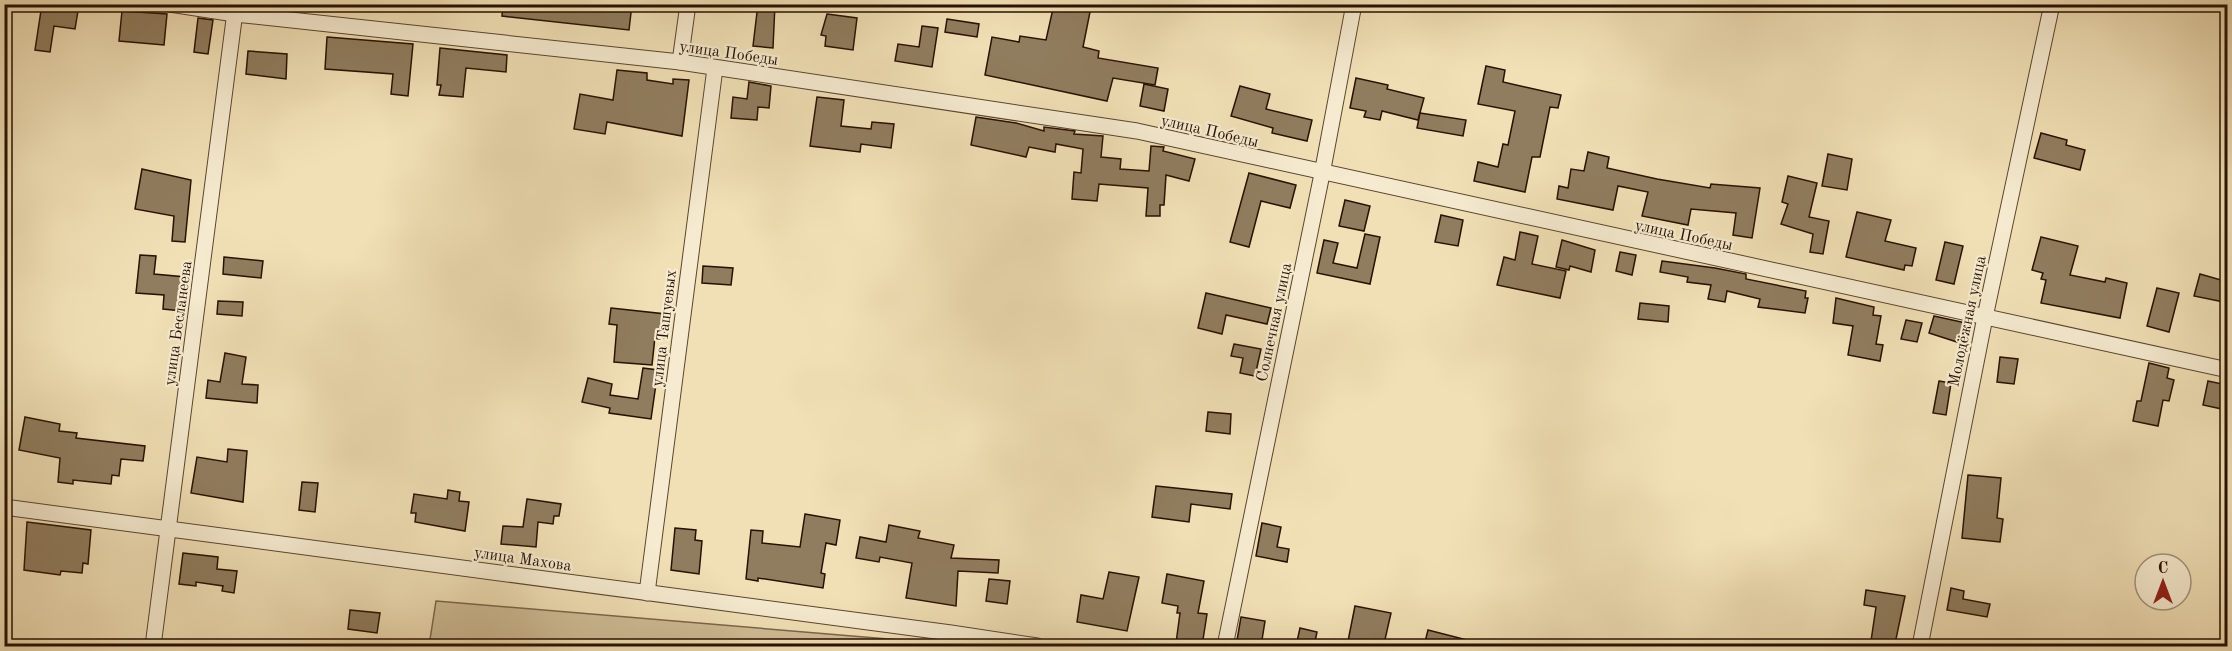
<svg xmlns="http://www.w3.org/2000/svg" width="2232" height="651" viewBox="0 0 2232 651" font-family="'Old Standard TT',serif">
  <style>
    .green { fill: #cfbd97; stroke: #7b674c; stroke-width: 1.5 }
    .building { fill: #907d5f; stroke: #271101; stroke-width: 1.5 }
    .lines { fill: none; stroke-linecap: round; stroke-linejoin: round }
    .minor-casing { stroke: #5a452e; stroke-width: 17 }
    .minor { stroke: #f6ebd0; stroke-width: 15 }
    .labels { text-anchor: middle; stroke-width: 4.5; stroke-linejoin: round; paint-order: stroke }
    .street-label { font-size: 16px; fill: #271101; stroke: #f6ebd0 }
  </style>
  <rect width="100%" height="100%" fill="#f1e0b6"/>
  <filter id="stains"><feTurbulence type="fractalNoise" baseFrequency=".00333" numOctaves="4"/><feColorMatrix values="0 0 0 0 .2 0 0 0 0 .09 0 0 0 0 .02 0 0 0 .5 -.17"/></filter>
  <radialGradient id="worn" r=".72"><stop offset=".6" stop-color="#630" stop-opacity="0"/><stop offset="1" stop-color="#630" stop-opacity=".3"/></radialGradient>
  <path class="green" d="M436 601 900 640 903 646H429Z"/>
  <g class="building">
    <path d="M42 4H76V10L78 11 75 29 54 26 50 52 35 50Z"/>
    <path d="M503 4 570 9 571 4H632L629 30 502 16Z"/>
    <path d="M758 4H775L773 48 753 46Z"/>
    <path d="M1054 4 1091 7 1083 47 1099 51 1098 58 1158 68 1155 85 1113 78 1107 101 985 75 992 37 1019 42 1020 36 1046 40Z"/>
    <path d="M122 11 167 14 164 45 119 41Z"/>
    <path d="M827 14 857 18 853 50 825 46 826 36 821 35Z"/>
    <path d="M198 18 213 20 208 54 194 52Z"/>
    <path d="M947 19 979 24 977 37 945 32Z"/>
    <path d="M922 26 938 28 932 67 895 61 898 44 919 47Z"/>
    <path d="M327 37 413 44 408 96 391 94 393 74 325 69Z"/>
    <path d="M440 48 507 55 506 72 466 68 463 97 439 95 441 85H437Z"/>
    <path d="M248 51 287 54 286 79 246 74Z"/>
    <path d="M1486 66 1505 70 1503 82 1561 95 1558 108 1550 107 1540 157H1532L1525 192 1474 181 1478 162 1498 167 1503 144 1508 145 1515 111 1478 104Z"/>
    <path d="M617 70 647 73V80L673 84V79L689 80 682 136 607 122 605 134 574 129 580 94 613 100Z"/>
    <path d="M1356 78 1388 85 1387 89 1424 98 1418 120 1382 111 1380 120 1364 117 1366 111 1350 108Z"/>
    <path d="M749 82 771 86 769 108 758 107 757 120 731 118 733 97 747 99Z"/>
    <path d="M1144 84 1168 89 1164 111 1140 106Z"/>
    <path d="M1240 86 1270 94 1266 109 1312 120 1307 141 1272 133 1273 128 1231 116Z"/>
    <path d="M817 97 844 100 841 126 871 129 872 122 894 124 891 148 861 144 860 152 810 146Z"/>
    <path d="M1420 113 1466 120 1463 136 1417 128Z"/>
    <path d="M976 117 1016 123 1044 131V127L1075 131 1074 134 1103 136 1101 157 1121 159 1120 169 1149 171 1151 146 1164 147 1163 151 1195 159 1189 181 1166 175 1164 205H1160V216H1146L1148 188 1099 184 1097 201 1072 199 1074 172 1081 173 1083 149 1056 144 1055 152 1029 147 1026 157 971 145Z"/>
    <path d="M2041 133 2067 140 2066 145 2085 150 2080 170 2034 158Z"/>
    <path d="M1588 152 1609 157 1607 168 1657 179 1710 188 1711 184 1760 188 1752 238 1733 235 1736 213 1691 209 1688 225 1642 216 1648 192 1618 186 1613 210 1557 199 1559 186 1568 188 1571 169 1584 171Z"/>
    <path d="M1828 154 1852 159 1847 190 1822 186Z"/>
    <path d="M142 169 191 180 185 242 172 241 174 216 135 209Z"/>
    <path d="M1249 173 1296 185 1290 208 1261 201 1249 247 1230 242Z"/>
    <path d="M1788 176 1817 183 1809 217 1829 221 1823 254 1810 252 1813 234 1781 224 1788 204 1782 202Z"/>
    <path d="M1345 200 1370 206 1364 231 1339 226Z"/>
    <path d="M1857 212 1891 220 1885 241 1916 248 1912 266 1905 265 1904 270 1846 257Z"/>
    <path d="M1441 215 1463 220 1458 246 1435 242Z"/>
    <path d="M1520 232 1538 236 1532 264 1566 271 1560 298 1497 285 1504 257 1515 260Z"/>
    <path d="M1365 234 1380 237 1370 284 1317 273 1324 240 1338 243 1333 263 1357 268Z"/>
    <path d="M2041 237 2078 246 2070 275 2105 282 2106 278 2127 283 2120 318 2041 303 2046 280 2041 279 2043 273 2032 270Z"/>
    <path d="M1562 240 1595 250 1591 272 1570 266 1569 270 1556 267Z"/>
    <path d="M1945 242 1963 246 1954 284 1936 280Z"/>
    <path d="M1620 252 1636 255 1632 275 1616 271Z"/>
    <path d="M140 255 156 256 154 274 186 277 182 311 163 309 164 295 136 293Z"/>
    <path d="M224 257 263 261 261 278 223 274Z"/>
    <path d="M1662 261 1715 268 1746 274V279L1806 291 1805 298H1808L1805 313 1758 307 1760 299 1727 291 1725 302 1708 299 1711 285 1687 282 1688 277 1660 272Z"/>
    <path d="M703 266 733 268 731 285 702 283Z"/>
    <path d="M2200 274 2228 282 2224 302 2194 296Z"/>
    <path d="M2157 288 2179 293 2169 332 2147 326Z"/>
    <path d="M1206 293 1271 308 1267 324 1226 315 1222 334 1198 328Z"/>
    <path d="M1836 298 1874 307 1873 315 1881 316 1876 344 1883 345 1880 361 1848 355 1853 326 1833 323Z"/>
    <path d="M218 301 243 302 242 316 217 314Z"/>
    <path d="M1640 303 1669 306 1668 322 1638 319Z"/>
    <path d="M611 308 666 314 664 338 655 337 652 365 614 362 617 325 609 324Z"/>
    <path d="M1934 316 1966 323 1960 343 1929 333Z"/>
    <path d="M1906 320 1922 323 1917 342 1901 339Z"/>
    <path d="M1234 344 1261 349 1255 376 1240 373 1243 358 1231 356Z"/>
    <path d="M225 353 246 357 242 384 258 385 257 403 206 398 208 380 220 382Z"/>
    <path d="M2000 357 2018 359 2014 384 1997 382Z"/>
    <path d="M2149 363 2169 368 2167 378 2174 380 2169 401 2163 400 2158 426 2133 421 2137 401H2141Z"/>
    <path d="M643 368 658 370 651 419 609 413 610 408 582 402 588 378 612 384 610 395 638 399Z"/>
    <path d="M1939 381 1951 383 1946 415 1933 413Z"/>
    <path d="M2208 381 2227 385 2222 409 2203 405Z"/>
    <path d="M1208 412 1231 414 1230 434 1206 431Z"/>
    <path d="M25 417 60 424 59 431 77 433 76 438 145 446 143 461 121 459 119 476 112 475 111 484 73 480V484L58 482 60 458 19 450Z"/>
    <path d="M228 449 247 451 243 502 191 493 197 457 227 462Z"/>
    <path d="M1968 475 2001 478 1997 518 2003 519 2000 542 1962 538Z"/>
    <path d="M302 482 318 483 315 512 299 510Z"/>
    <path d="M1156 486 1232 494 1230 509 1191 504 1189 522 1152 517Z"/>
    <path d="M448 490 460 492 459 501 469 502 465 531 415 522 416 513H411L414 494 447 499Z"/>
    <path d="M527 499 561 504 559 516H554L553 524 538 522 536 547 501 544 503 526 523 527Z"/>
    <path d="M805 514 840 520 836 545 826 543 821 573 825 574 823 588 758 578V581L746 579 751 530 763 531 762 543 800 547Z"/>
    <path d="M27 522 91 530 88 564 83 563 82 573 61 571 60 575 24 570Z"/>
    <path d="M1262 523 1281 527 1277 547 1289 549 1287 562 1256 556Z"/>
    <path d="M889 525 920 531 918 538 954 545 951 558 999 560 998 573 958 571 956 606 906 598 912 563 880 557 879 562 856 558 860 537 886 542Z"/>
    <path d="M675 528 696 530 695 540 702 541 699 574 671 570Z"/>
    <path d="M183 553 218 557 217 569 237 571 234 593 222 591 223 586 196 582V586L179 584Z"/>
    <path d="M1109 572 1139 577 1127 631 1077 622 1081 595 1103 599Z"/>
    <path d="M1167 574 1204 581 1198 613 1207 614 1202 646 1176 643 1180 613H1177L1178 606 1162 603Z"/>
    <path d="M989 579 1010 581 1007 604 986 601Z"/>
    <path d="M1951 588 1964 591 1963 599 1990 604 1987 617 1947 610Z"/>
    <path d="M1866 590 1905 596 1895 644 1871 641 1876 607 1864 605Z"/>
    <path d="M1355 606 1391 613 1384 644 1372 642 1371 646H1347Z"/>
    <path d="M350 610 380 613 377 633 348 629Z"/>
    <path d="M1241 617 1265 621 1261 646H1236Z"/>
    <path d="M1300 628 1317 632 1314 646H1296Z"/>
    <path d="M1428 630 1475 642 1474 646H1424Z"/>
  </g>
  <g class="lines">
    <g class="minor-casing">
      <g id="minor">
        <path d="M170 4 235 14 680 62 1137 131 2228 370"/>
        <path d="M680 62 688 4"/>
        <path d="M4 507 951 633 1037 646"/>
        <path d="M647 593 715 68"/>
        <path d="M153 646 236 4"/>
        <path d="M1225 646 1322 174 1354 4"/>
        <path d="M1920 646 1985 317 2052 4"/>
      </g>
    </g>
    <use href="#minor" class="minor"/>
  </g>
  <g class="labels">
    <g class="street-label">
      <text transform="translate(729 52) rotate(8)" y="6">улица Победы</text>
      <text transform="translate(1210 130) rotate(13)" y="6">улица Победы</text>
      <text transform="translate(1684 234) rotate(12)" y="6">улица Победы</text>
      <text transform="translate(1966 321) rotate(-78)" y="6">Молодёжная улица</text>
      <text transform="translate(1273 322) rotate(-78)" y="6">Солнечная улица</text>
      <text transform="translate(177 323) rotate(-82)" y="6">улица Бесланеева</text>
      <text transform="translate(663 328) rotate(-83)" y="6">улица Ташуевых</text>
      <text transform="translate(523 558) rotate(8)" y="6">улица Махова</text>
    </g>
  </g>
  <rect width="2232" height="651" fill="none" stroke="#f1e0b6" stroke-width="24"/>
  <rect x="6" y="6" width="2220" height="639" fill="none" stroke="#271101" stroke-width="3"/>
  <rect x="12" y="12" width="2208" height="627" fill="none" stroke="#271101" stroke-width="1.5"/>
  <g transform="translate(2163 582)"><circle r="28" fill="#f6ebd0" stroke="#a3947d" stroke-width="1.5"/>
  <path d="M0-4.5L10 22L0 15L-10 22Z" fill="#8f2418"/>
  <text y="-9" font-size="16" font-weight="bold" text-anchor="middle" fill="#271101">С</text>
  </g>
  <rect width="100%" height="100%" filter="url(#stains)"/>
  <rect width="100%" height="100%" fill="url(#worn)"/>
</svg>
